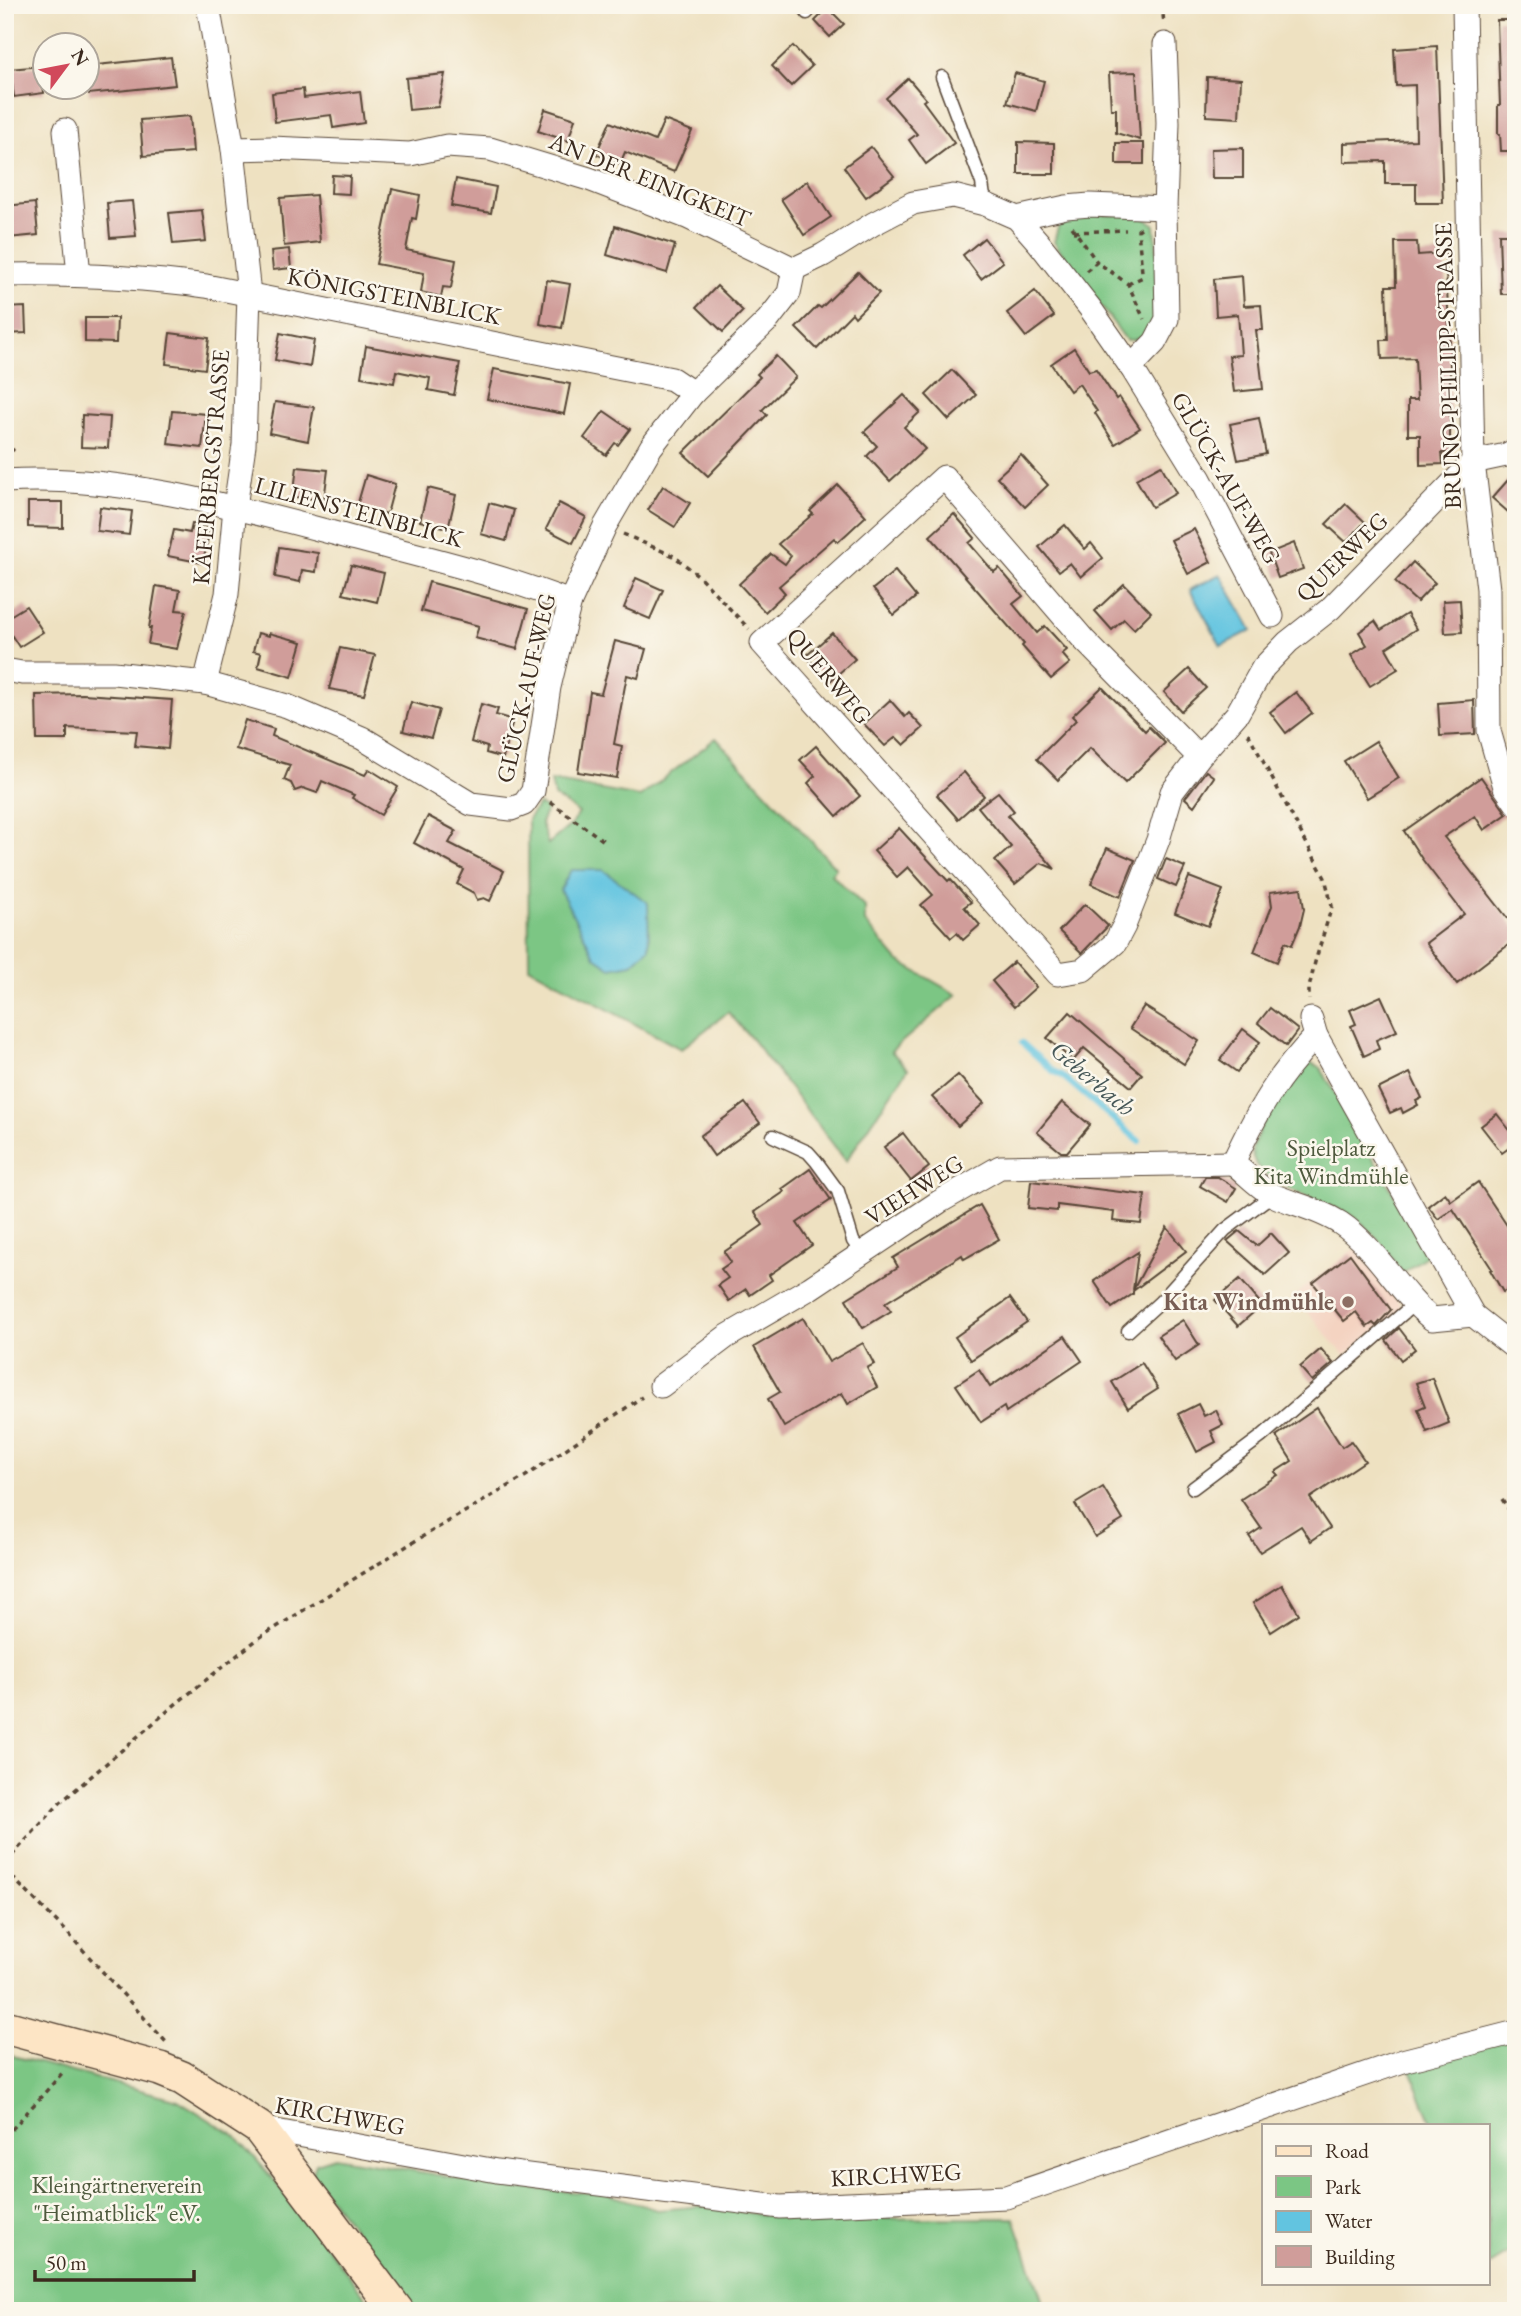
<svg xmlns="http://www.w3.org/2000/svg" width="1521" height="2316" viewBox="0 0 1521 2316" font-family="'EB Garamond',serif">
  <style>
    .built { fill: #f4d3c1 }
    .green { fill: #7bc684; stroke: #5b7851; stroke-width: 2 }
    .water { fill: #62c4e0; stroke: #4e777f; stroke-width: 2 }
    .lines { fill: none; stroke-linecap: round; stroke-linejoin: round }
    .stream { stroke: #62c4e0; stroke-width: 6 }
    .building { fill: #d09d9a }
    .lane-casing { stroke: #564536; stroke-width: 15 }
    .street-casing { stroke: #564536; stroke-width: 25 }
    .secondary-casing { stroke: #564536; stroke-width: 36 }
    .path { stroke: #564536; stroke-width: 3.5; stroke-dasharray: 5 5; stroke-linecap: butt }
    .lane { stroke: #fff; stroke-width: 12 }
    .street { stroke: #fff; stroke-width: 23 }
    .secondary { stroke: #fde5c5; stroke-width: 33 }
    .education-dot { fill: #8d6e63; stroke: #fbf7ec; stroke-width: 2.5 }
    .labels { text-anchor: middle; stroke-width: 5; stroke-linejoin: round; paint-order: stroke }
    .street-label { font-size: 24px; fill: #3b2a1e; stroke: #fbf7ec }
    .park-label { font-size: 24px; fill: #4e593d; stroke: #fbf7ec }
    .education-label { font-size: 24px; font-weight: bold; fill: #785e54; stroke: #fbf7ec; text-anchor: end }
    .water-label { font-size: 26px; font-style: italic; fill: #475858; stroke: #fbf7ec }
  </style>
  <rect width="100%" height="100%" fill="#fbf7ec"/>
  <filter id="ink" filterUnits="userSpaceOnUse"><feTurbulence type="fractalNoise" baseFrequency=".0143" numOctaves="2"/><feDisplacementMap in="SourceGraphic" scale="14" xChannelSelector="R" yChannelSelector="G"/><feConvolveMatrix kernelMatrix="1 2 1 2 8 2 1 2 1" color-interpolation-filters="sRGB"/></filter>
  <filter id="wash" filterUnits="userSpaceOnUse"><feTurbulence type="fractalNoise" baseFrequency=".00686" numOctaves="4" result="noise"/><feDisplacementMap in="SourceGraphic" scale="28" xChannelSelector="R" yChannelSelector="G"/><feGaussianBlur stdDeviation="1.57" result="paint"/><feColorMatrix in="noise" values="0 0 0 0 0 0 0 0 0 0 0 0 0 0 0 0 0 1.4 0 .05"/><feComposite in="paint" operator="in"/></filter>
  <g filter="url(#wash)">
    <rect width="100%" height="100%" fill="#eee1c1"/>
    <path class="built" d="M1355 1248 1403 1308 1345 1356 1294 1296Z"/>
    <g class="green">
      <path d="M1078 214 1141 215 1155 225 1161 308 1154 332 1134 340H1126L1054 242 1060 220Z"/>
      <path d="M716 738 836 868 831 874 865 907V922L898 961 957 995 891 1051 908 1069 846 1161 751 1038 728 1012 681 1049 529 967 528 819 539 804 547 809 541 823 548 844 572 824 579 813 554 796 551 781 640 797Z"/>
      <path d="M1310 1063 1320 1067 1429 1254 1402 1273C1389 1254 1375 1233 1357 1219 1333 1202 1252 1185 1252 1151 1252 1143 1267 1115 1273 1107 1283 1092 1293 1071 1310 1063Z"/>
      <path d="M1516 2037V2249L1490 2265 1488 2259V2125H1433L1408 2065Z"/>
      <path d="M5 2054 178 2100 238 2138 295 2205 376 2311H5Z"/>
      <path d="M335 2157 513 2188 608 2194 657 2210 702 2206 792 2219 1014 2218 1046 2311H417L312 2175 316 2163Z"/>
    </g>
    <g class="water">
      <path d="M1220 574 1252 630 1221 646 1190 590Z"/>
      <path d="M571 870H603L648 903 649 948 632 964 611 968 595 957 560 890Z"/>
    </g>
    <g class="lines">
      <path class="stream" d="M1022 1043 1053 1071 1061 1075 1139 1141"/>
    </g>
    <g id="blocks">
      <g class="building">
        <path d="M828 8 844 24 830 37 815 21Z"/>
        <path d="M1497 20H1516V151H1501L1500 134H1498V105H1500Z"/>
        <path d="M793 46 812 66 791 86 772 66Z"/>
        <path d="M1437 46 1443 203H1416V184H1385V161L1344 162V143L1416 140 1415 85 1396 86 1394 49Z"/>
        <path d="M171 57 175 85 89 94 88 66Z"/>
        <path d="M41 66 44 93 14 97 10 69Z"/>
        <path d="M1136 72 1140 140 1116 133V109H1111L1109 73Z"/>
        <path d="M1015 73 1044 81 1036 111 1007 103Z"/>
        <path d="M445 74 438 107 409 110 406 78Z"/>
        <path d="M1207 77 1241 79 1239 118 1206 116Z"/>
        <path d="M908 78 926 99 923 101 954 143 926 164 909 140 917 134 886 98Z"/>
        <path d="M303 89 304 98 360 91 364 123 333 128 331 115 275 122 272 93Z"/>
        <path d="M545 109 575 119 568 141 538 131Z"/>
        <path d="M190 116 193 152 143 156 140 120Z"/>
        <path d="M664 120 692 131 674 172 625 152 620 164 596 154 610 122 655 141Z"/>
        <path d="M1018 142 1054 143V174H1018Z"/>
        <rect x="1116" y="143" width="28" height="21"/>
        <path d="M871 147 894 176 866 197 844 167Z"/>
        <path d="M1243 148V178H1212L1211 149Z"/>
        <path d="M332 175 350 176 349 194 331 193Z"/>
        <path d="M456 179 496 187 491 213 451 206Z"/>
        <path d="M807 181 831 217 804 235 781 199Z"/>
        <path d="M392 189 420 195 416 219 412 218 406 250 456 260 451 288 443 287 441 297 421 292 424 273 376 264Z"/>
        <path d="M316 195 320 242 284 246 280 198Z"/>
        <path d="M132 201 136 236 110 238 107 203Z"/>
        <path d="M35 203 38 235 8 238 5 206Z"/>
        <path d="M202 210 206 241 173 244 169 213Z"/>
        <path d="M615 226 675 245 667 273 607 255Z"/>
        <path d="M1499 234H1516V294H1501Z"/>
        <path d="M984 238 1003 262 981 279 963 255Z"/>
        <path d="M1395 242H1417L1418 255 1445 253 1450 345V453H1442L1443 464 1420 465V435H1408V400H1417L1415 358 1382 359 1381 340H1388L1386 286H1396Z"/>
        <path d="M289 249 291 268 273 270 271 251Z"/>
        <path d="M858 272 879 293 855 317 852 313 817 349 796 328 818 306 821 308Z"/>
        <path d="M1242 276 1244 306 1261 305 1263 330H1256L1263 389 1234 392 1229 356 1241 355 1238 314 1216 316 1214 279Z"/>
        <path d="M547 280 570 284 562 328 540 324Z"/>
        <path d="M717 286 743 311 723 332 697 307Z"/>
        <path d="M1035 291 1054 316 1026 337 1007 313Z"/>
        <path d="M25 307 26 333 5 334V308Z"/>
        <path d="M85 318H117L116 343 85 342Z"/>
        <path d="M170 333 209 338 205 369 166 364Z"/>
        <path d="M280 333 314 340 310 367 275 360Z"/>
        <path d="M366 346 460 363 454 395 428 390 430 378 396 371 394 383 361 377Z"/>
        <path d="M1074 348 1089 371 1096 369 1116 399 1119 397 1140 428 1115 444 1095 413 1097 411 1079 384 1070 391 1051 364Z"/>
        <path d="M776 356 796 377 762 410 767 415 708 476 683 453 760 377 757 374Z"/>
        <path d="M494 369 570 384 564 414 487 399Z"/>
        <path d="M952 370 976 395 949 420 926 395Z"/>
        <path d="M904 395 920 412 904 427 925 449 890 481 867 456 877 446 864 432Z"/>
        <path d="M275 402 314 407 308 441 269 433Z"/>
        <path d="M172 411 206 414 202 448 168 444Z"/>
        <path d="M604 411 630 429 618 445 615 443 606 455 584 438Z"/>
        <path d="M82 415 110 417 108 448 81 447Z"/>
        <path d="M1259 418 1266 454 1238 460 1230 424Z"/>
        <path d="M1021 455 1048 485 1025 507 997 477Z"/>
        <path d="M1161 465 1176 493 1152 507 1136 479Z"/>
        <path d="M297 467 328 470 324 500 293 497Z"/>
        <path d="M1516 471V519L1492 498Z"/>
        <path d="M366 475 395 484 387 514 357 506Z"/>
        <path d="M838 485 866 516 838 542 834 538 779 586 785 593 765 612 739 584 771 554 785 564 791 556 778 544 813 514 810 511Z"/>
        <path d="M663 486 690 503 675 527 648 510Z"/>
        <path d="M428 488 456 495 448 528 420 521Z"/>
        <path d="M28 502H63V528L28 527Z"/>
        <path d="M489 503 514 510 506 541 481 534Z"/>
        <path d="M559 503 586 517 573 543 546 529Z"/>
        <path d="M1346 504 1365 522 1346 542 1326 524Z"/>
        <path d="M100 507 132 511 129 535 97 531Z"/>
        <path d="M954 514 975 538 969 543 994 572 999 568 1023 596 1013 604 1037 633 1045 626 1067 650 1062 654 1070 663 1051 679 1022 646 1024 644 930 536Z"/>
        <path d="M192 524 210 527 203 563 168 556 174 530 190 533Z"/>
        <path d="M1065 525 1085 549 1091 543 1103 558 1081 577 1070 563 1059 571 1039 547Z"/>
        <path d="M1194 529 1211 562 1188 574 1171 540Z"/>
        <path d="M1294 543 1303 569 1278 578 1269 553Z"/>
        <path d="M279 547 318 553 316 572 302 570 300 582 275 577Z"/>
        <path d="M1413 562 1435 583 1417 602 1395 582Z"/>
        <path d="M351 565 384 573 377 602 343 594Z"/>
        <path d="M895 571 916 597 894 615 873 589Z"/>
        <path d="M636 578 663 590 650 619 624 608Z"/>
        <path d="M429 582 528 609 517 649 475 638 479 626 421 611Z"/>
        <path d="M1124 584 1151 612 1134 629 1124 619 1112 630 1095 611Z"/>
        <path d="M156 586 180 590 176 610 186 611 177 649 148 644 151 628H149Z"/>
        <path d="M1460 600 1462 632 1445 633 1443 601Z"/>
        <path d="M26 606 43 632 19 647 5 625V619Z"/>
        <path d="M1407 614 1416 629 1386 648 1398 669 1370 686 1351 655 1367 645 1359 632 1375 621 1381 630Z"/>
        <path d="M258 633 269 636V633L302 642 292 677 258 667 261 653 253 651Z"/>
        <path d="M832 633 855 659 829 682 806 656Z"/>
        <path d="M615 641 646 649 638 678 627 675 614 744 622 746 617 778 578 772 590 692 601 694Z"/>
        <path d="M340 648 375 655 364 695 329 689Z"/>
        <path d="M1189 669 1206 688 1181 711 1164 692Z"/>
        <path d="M1102 687 1145 731 1149 727 1165 743 1125 783 1090 748 1058 780 1037 759 1076 720 1072 716Z"/>
        <path d="M1296 692 1312 713 1286 733 1270 712Z"/>
        <path d="M83 694 172 700 168 749 135 746 137 731 67 728V740H37L36 695Z"/>
        <path d="M890 700 905 717 909 713 923 728 904 745 896 737 885 746 864 724Z"/>
        <path d="M1474 700 1475 734 1440 736 1438 703Z"/>
        <path d="M411 702 439 710 431 738 403 731Z"/>
        <path d="M481 704 498 709 496 715 513 720 503 758 486 753 487 747 471 742Z"/>
        <path d="M245 720 274 729 272 736 365 775 369 769 398 787 381 815 352 798 354 795 322 781 317 793 303 788 295 791 291 783 284 780 290 765 236 749Z"/>
        <path d="M1376 741 1399 778 1367 798 1344 761Z"/>
        <path d="M816 746 860 796 837 816 808 783 815 776 800 760Z"/>
        <path d="M1206 771 1214 777 1194 806 1185 798Z"/>
        <path d="M964 772 984 796 958 819 937 795Z"/>
        <path d="M1481 777 1507 814 1484 830 1475 816 1444 837 1516 929V939L1457 984 1426 943 1464 914 1422 859 1404 831Z"/>
        <path d="M998 792 1014 811 1008 816 1055 869 1041 863 1015 884 995 861 1011 847 978 807Z"/>
        <path d="M428 816 456 831 449 843 504 871 490 901 484 898 477 900 474 893 457 884 464 870 414 843Z"/>
        <path d="M899 828 948 881 950 879 971 902 964 907 980 925 963 940 957 933 951 938 921 905 933 895 908 867 897 877 874 851Z"/>
        <path d="M1107 848 1135 860 1120 897 1091 884Z"/>
        <path d="M1166 859 1185 867 1176 887 1158 879Z"/>
        <path d="M1189 877 1223 890 1208 926 1175 913Z"/>
        <path d="M1301 888 1304 909 1300 926 1292 945 1285 942 1277 962 1254 952 1272 906 1270 892Z"/>
        <path d="M1085 904 1108 926 1082 953 1059 931Z"/>
        <path d="M1014 962 1036 987 1014 1007 992 981Z"/>
        <path d="M1381 996 1397 1031 1376 1040 1379 1049 1364 1056 1351 1026 1356 1024 1350 1010Z"/>
        <path d="M1144 1006 1199 1041 1184 1064 1130 1028Z"/>
        <path d="M1270 1008 1298 1030 1286 1046 1258 1023Z"/>
        <path d="M1070 1012 1142 1074 1131 1087 1084 1048 1073 1061 1047 1038Z"/>
        <path d="M1243 1029 1260 1042 1237 1072 1220 1060Z"/>
        <path d="M1410 1073 1422 1098 1416 1101 1418 1105 1403 1113 1401 1108 1390 1113 1378 1089Z"/>
        <path d="M958 1075 984 1103 958 1126 932 1097Z"/>
        <path d="M1062 1102 1090 1125 1067 1152H1061L1037 1132Z"/>
        <path d="M745 1103 760 1123 714 1156 700 1136Z"/>
        <path d="M1497 1114 1516 1138V1143L1502 1153 1481 1126Z"/>
        <path d="M903 1133 929 1167 911 1181 884 1147Z"/>
        <path d="M810 1169 831 1200 797 1223 812 1245 769 1275 772 1280 750 1295 746 1289 729 1301 718 1285 728 1278 721 1269 731 1262 724 1252 763 1225 755 1212 784 1192 782 1189Z"/>
        <path d="M1205 1177H1218L1236 1188 1228 1202 1200 1186Z"/>
        <path d="M1031 1181 1145 1195 1141 1224 1113 1221 1114 1212 1057 1205V1211L1028 1208Z"/>
        <path d="M1478 1182 1516 1239V1284L1503 1292 1490 1270 1492 1269 1453 1209 1438 1219 1428 1206 1445 1193 1451 1201Z"/>
        <path d="M980 1205 999 1239 964 1259 962 1255 885 1303 891 1311 863 1328 846 1299 898 1267 893 1258Z"/>
        <path d="M1167 1227 1186 1251 1133 1291V1294L1112 1308 1094 1281 1138 1252 1133 1290Z"/>
        <path d="M1239 1231 1257 1246 1271 1233 1289 1253 1265 1275 1227 1241Z"/>
        <path d="M1350 1254 1391 1310 1376 1326 1373 1323 1367 1327 1356 1312 1344 1321 1313 1283Z"/>
        <path d="M1240 1279 1262 1305 1238 1326 1215 1300Z"/>
        <path d="M1010 1298 1027 1322 971 1360 955 1337Z"/>
        <path d="M803 1318 829 1362 863 1343 874 1364 867 1368 877 1387 848 1404 842 1393 784 1427 768 1399 780 1392 754 1347Z"/>
        <path d="M1183 1320 1199 1345 1175 1361 1158 1336Z"/>
        <path d="M1399 1328 1415 1349 1401 1360 1386 1340Z"/>
        <path d="M1065 1336 1082 1361 1006 1412 1004 1407 981 1422 956 1385 979 1370 990 1387Z"/>
        <path d="M1321 1349 1333 1363 1312 1381 1300 1367Z"/>
        <path d="M1142 1363 1158 1389 1128 1408 1112 1382Z"/>
        <path d="M1432 1378 1449 1423 1427 1432 1418 1409 1425 1406 1416 1383Z"/>
        <path d="M1198 1404 1204 1416 1216 1410 1223 1425 1211 1431 1216 1442 1197 1452 1178 1414Z"/>
        <path d="M1317 1408 1342 1447 1351 1441 1365 1461 1310 1498 1330 1528 1311 1541 1301 1526 1260 1552 1249 1536 1261 1528 1241 1499 1278 1475 1275 1472 1292 1461 1276 1436Z"/>
        <path d="M1103 1487 1123 1520 1095 1537 1075 1504Z"/>
        <path d="M1282 1585 1299 1614 1271 1632 1253 1603Z"/>
      </g>
    </g>
  </g>
  <g filter="url(#ink)">
    <use href="#blocks" fill-opacity="0" stroke="#564536" stroke-width="2"/>
    <g class="lines">
      <g class="lane-casing">
        <g id="lane">
          <path d="M807 13 814 5"/>
          <path d="M942 77 982 183 985 204"/>
          <path d="M773 1136 808 1152 816 1161 838 1191 853 1241 862 1254"/>
          <path d="M1128 1331 1160 1302 1225 1230 1272 1195"/>
          <path d="M1193 1488 1261 1437 1414 1304"/>
        </g>
      </g>
      <g class="street-casing">
        <g id="street">
          <path d="M1464 5 1473 462 1488 589 1489 731 1505 787 1516 803"/>
          <path d="M1165 44 1168 123 1165 208 1167 319 1155 342 1131 367 1200 479 1272 616"/>
          <path d="M65 130 79 275"/>
          <path d="M233 149 271 148 410 154 447 146 490 149 589 179 687 217 794 269"/>
          <path d="M1017 218 1066 207 1090 205 1165 208"/>
          <path d="M794 269 823 255 873 224 913 203 953 196 985 204 1017 218 1039 243 1090 308 1131 367"/>
          <path d="M5 275C73 274 139 277 206 286L672 379 693 393"/>
          <path d="M5 481C118 473 247 510 356 539 428 558 501 575 570 602"/>
          <path d="M5 670 22 673H114L205 683 287 706 362 738 471 804 511 809 524 804 533 791 549 687 562 633 570 602 605 526 651 447 693 393 768 320 789 293 794 269"/>
          <path d="M205 683 227 594 235 507 244 445 249 294 233 149 208 5"/>
          <path d="M1199 757 1084 640 944 477 762 643 1058 974 1083 970 1115 943 1124 926 1158 840 1172 792 1199 757 1237 714 1263 668 1288 642 1330 609 1473 462 1506 455 1516 450"/>
          <path d="M1311 1019 1316 1036 1473 1315 1516 1349"/>
          <path d="M1233 1163C1246 1173 1260 1189 1275 1196 1297 1205 1320 1210 1340 1223 1377 1248 1397 1291 1432 1319L1473 1315"/>
          <path d="M1233 1163C1256 1113 1277 1076 1316 1036"/>
          <path d="M661 1386 726 1337 810 1288 939 1202 1000 1167 1233 1163"/>
          <path d="M259 2128 497 2171 780 2207 1006 2197 1406 2060 1516 2032"/>
        </g>
      </g>
      <g class="secondary-casing">
        <path id="secondary" d="M5 2027 160 2069 182 2078 259 2128 397 2311"/>
      </g>
      <g class="path">
        <path d="M1162 5 1164 24"/>
        <path d="M1072 227 1097 262"/>
        <path d="M1141 228 1138 230 1142 272"/>
        <path d="M1074 232 1126 230"/>
        <path d="M1086 271 1097 262 1128 284 1144 319"/>
        <path d="M1128 284 1143 277 1145 278"/>
        <path d="M5 421 9 447 13 450 5 451"/>
        <path d="M623 534 674 556 699 576 749 629"/>
        <path d="M1248 733 1325 878 1332 906 1315 962 1309 988V1000"/>
        <path d="M550 802 604 841"/>
        <path d="M1502 1499 1511 1513H1516"/>
        <path d="M5 1863 60 1803 177 1703 259 1638 415 1541 526 1476 642 1397"/>
        <path d="M5 1870 65 1930 166 2042"/>
        <path d="M5 2137 65 2070"/>
      </g>
      <use href="#lane" class="lane"/>
      <use href="#street" class="street"/>
      <use href="#secondary" class="secondary"/>
    </g>
  </g>
  <circle class="education-dot" cx="1348" cy="1302" r="7"/>
  <g class="labels">
    <g class="street-label">
      <text transform="translate(650 180) rotate(22)" y="8">AN DER EINIGKEIT</text>
      <text transform="translate(394 296) rotate(11)" y="8">KÖNIGSTEINBLICK</text>
      <text transform="translate(1448 366) rotate(-92)" y="8">BRUNO-PHILIPP-STRASSE</text>
      <text transform="translate(211 467) rotate(-85)" y="8">KÄFERBERGSTRASSE</text>
      <text transform="translate(1226 478) rotate(60)" y="8">GLÜCK-AUF-WEG</text>
      <text transform="translate(359 512) rotate(15)" y="8">LILIENSTEINBLICK</text>
      <text transform="translate(1342 557) rotate(-44)" y="8">QUERWEG</text>
      <text transform="translate(829 676) rotate(50)" y="8">QUERWEG</text>
      <text transform="translate(526 688) rotate(-77)" y="8">GLÜCK-AUF-WEG</text>
      <text transform="translate(914 1190) rotate(-32)" y="8">VIEHWEG</text>
      <text transform="translate(340 2116) rotate(10)" y="8">KIRCHWEG</text>
      <text transform="translate(896 2175) rotate(-3)" y="8">KIRCHWEG</text>
    </g>
    <g class="park-label">
      <text x="1331" y="1156">Spielplatz<tspan x="1331" dy="28">Kita Windmühle</tspan></text>
      <text x="117" y="2193">Kleingärtnerverein<tspan x="117" dy="28">"Heimatblick" e.V.</tspan></text>
    </g>
    <g class="education-label">
      <text x="1334" y="1310">Kita Windmühle</text>
    </g>
    <g class="water-label">
      <text transform="translate(1093 1078) rotate(40)" y="9">Geberbach</text>
    </g>
  </g>
  <rect width="1521" height="2316" fill="none" stroke="#fbf7ec" stroke-width="28"/>
  <rect x="1262" y="2124" width="228" height="161" fill="#fbf7ec" stroke="#aea59a" stroke-width="2"/>
  <rect x="1276" y="2146" width="35" height="10" fill="#fde5c5" stroke="#aea59a" stroke-width="2"/>
  <text x="1325" y="2158" font-size="21" fill="#3b2a1e">Road</text>
  <rect x="1276" y="2176" width="35" height="21" fill="#7bc684" stroke="#aea59a" stroke-width="2"/>
  <text x="1325" y="2194" font-size="21" fill="#3b2a1e">Park</text>
  <rect x="1276" y="2211" width="35" height="21" fill="#62c4e0" stroke="#aea59a" stroke-width="2"/>
  <text x="1325" y="2228" font-size="21" fill="#3b2a1e">Water</text>
  <rect x="1276" y="2246" width="35" height="21" fill="#d09d9a" stroke="#aea59a" stroke-width="2"/>
  <text x="1325" y="2264" font-size="21" fill="#3b2a1e">Building</text>
  <g transform="translate(66 66) rotate(58)"><circle r="33" fill="#fbf7ec" stroke="#aea59a" stroke-width="2"/>
  <path d="M0-5L12 26L0 18L-12 26Z" fill="#d1495b"/>
  <text y="-10" font-size="19" font-weight="bold" text-anchor="middle" fill="#3b2a1e">N</text>
  </g>
  <path d="M35 2270v10h159v-10" fill="none" stroke="#3b2a1e" stroke-width="3.5"/>
  <text x="46" y="2270" font-size="21" fill="#3b2a1e" stroke="#fbf7ec" stroke-width="5" paint-order="stroke">50 m</text>
</svg>
